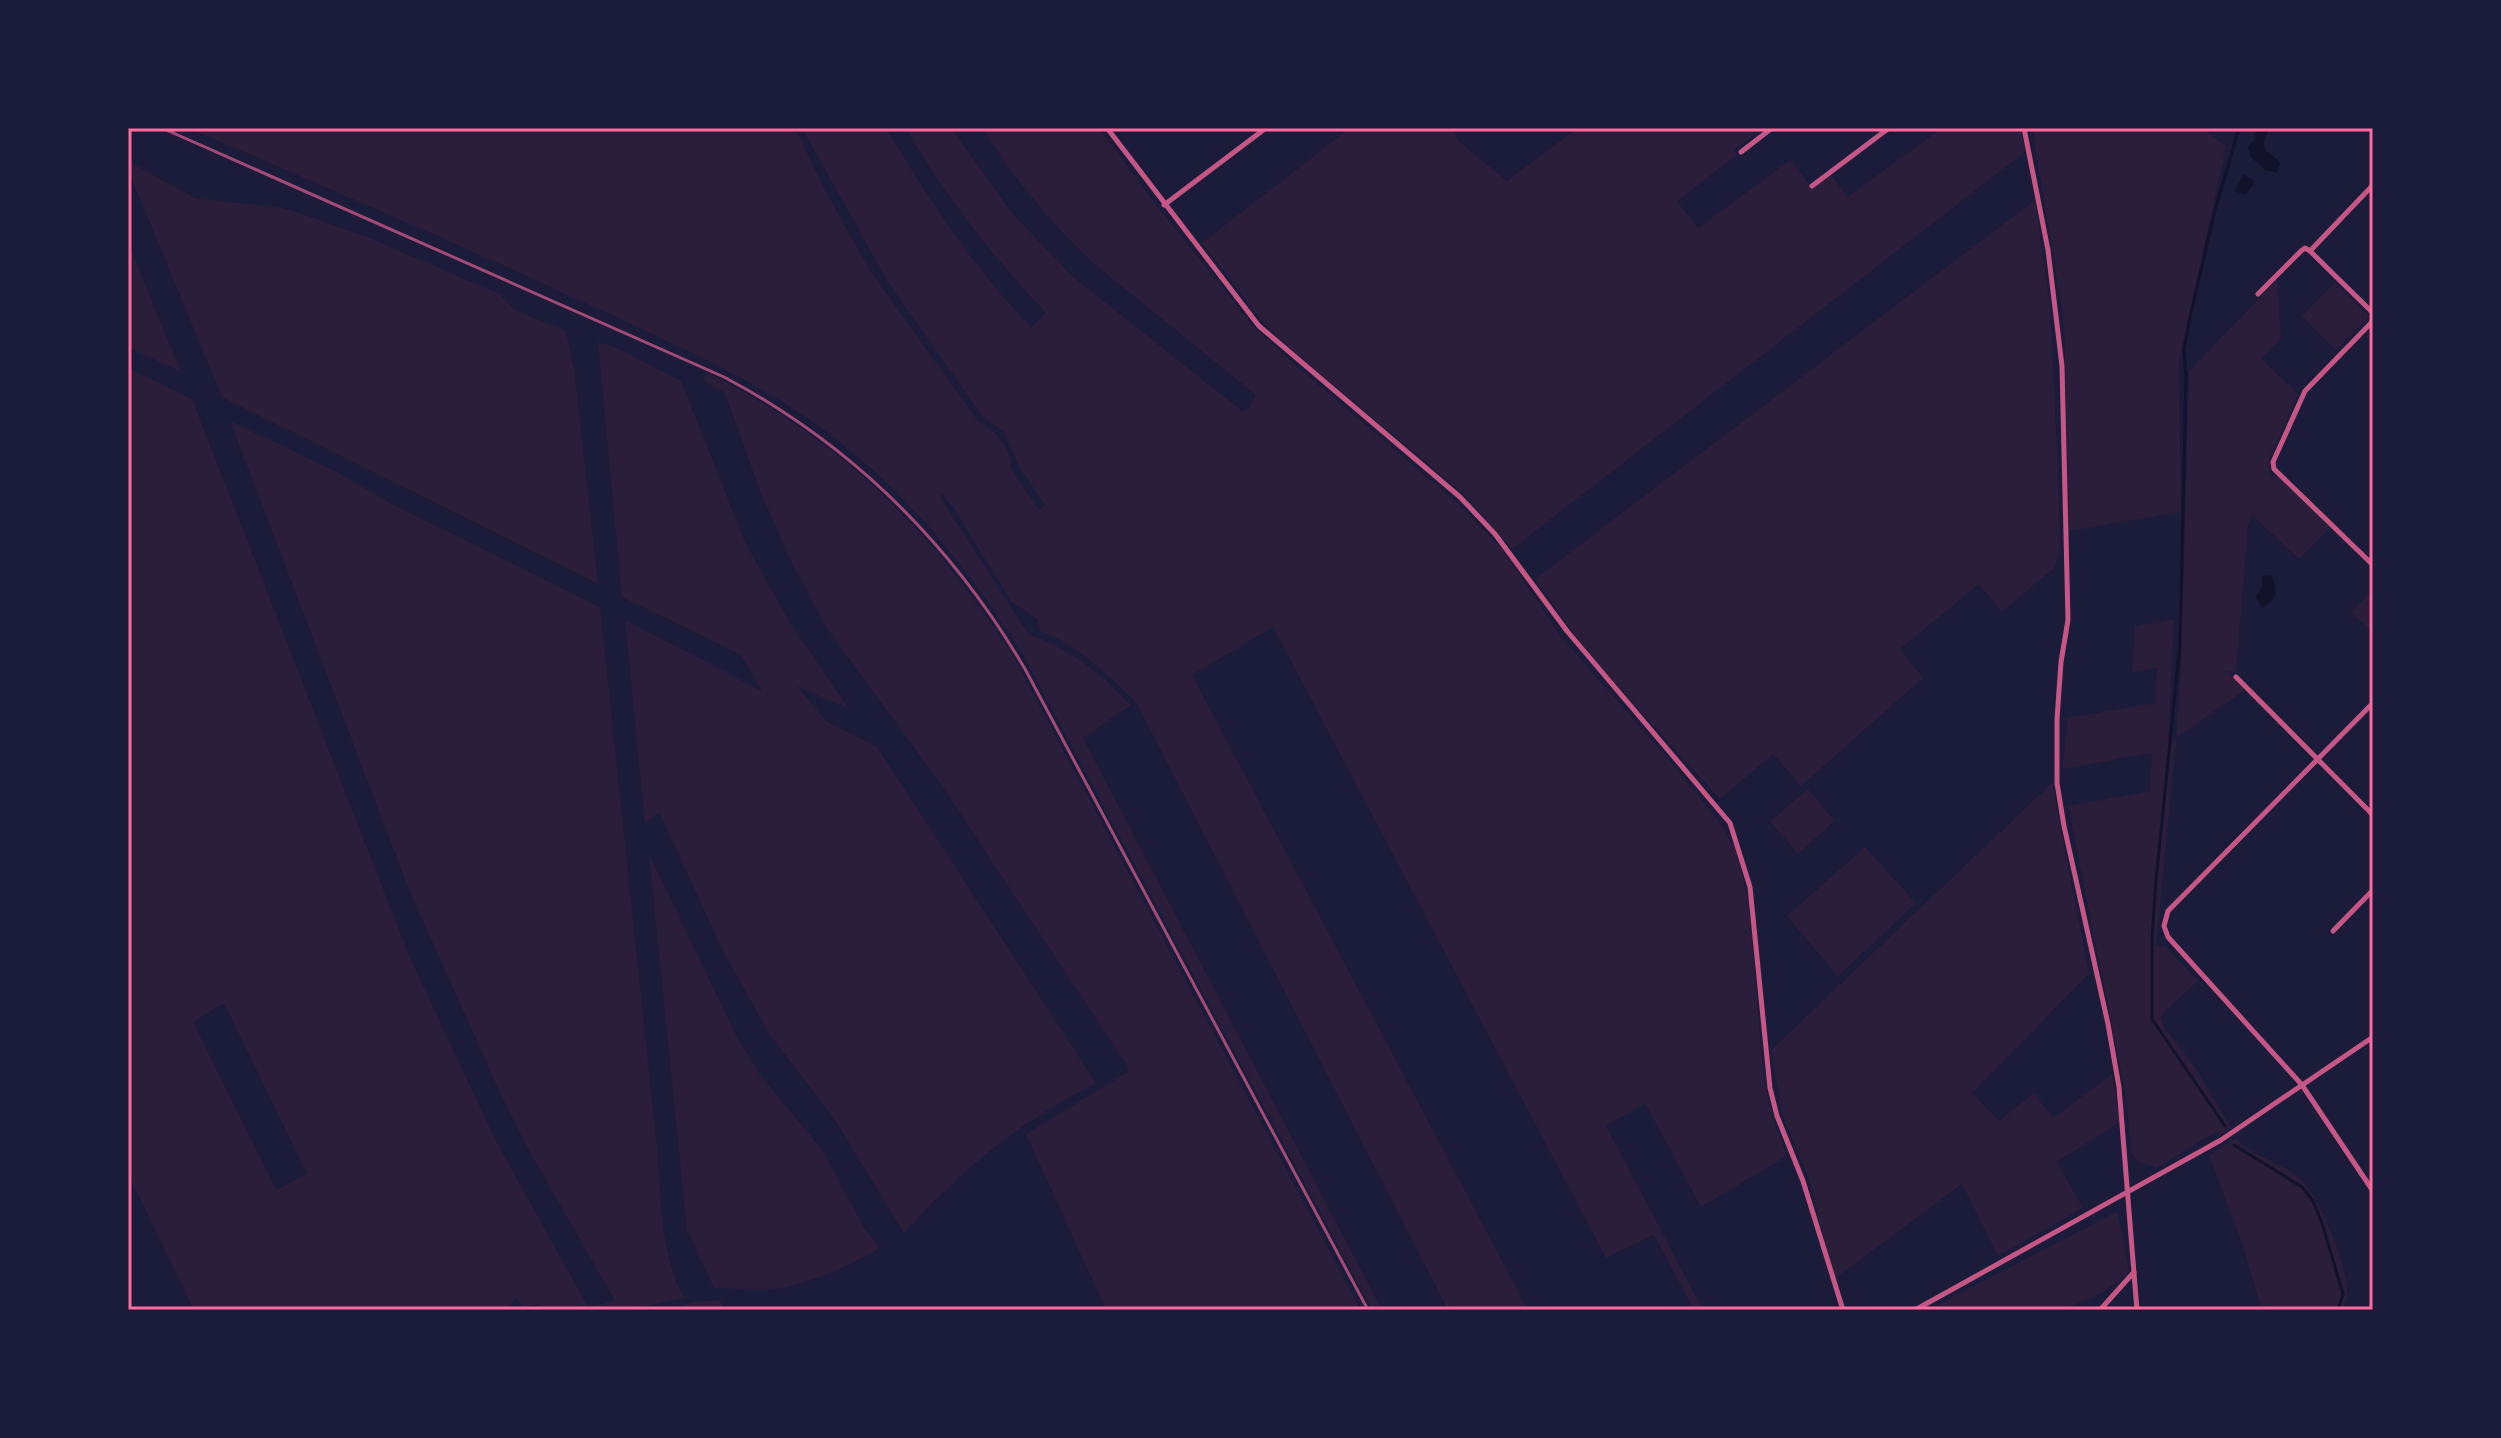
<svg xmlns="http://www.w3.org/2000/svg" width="2501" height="1438" viewBox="0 0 2501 1438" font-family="Karla,sans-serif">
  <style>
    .green { fill: #2a1e3b; fill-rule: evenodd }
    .water { fill: #12122b }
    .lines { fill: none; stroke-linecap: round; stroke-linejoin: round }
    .stream { stroke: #12122b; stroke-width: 3 }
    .minor { stroke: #c65784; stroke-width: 5 }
    .rail { stroke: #a44b75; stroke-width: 3 }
    .neatline { fill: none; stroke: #ff6b9d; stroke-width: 3 }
  </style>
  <rect width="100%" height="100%" fill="#1b1b3a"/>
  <g class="green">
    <path d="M188 128H795L825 190 869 269 978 421C995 431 1012 447 1011 469L1039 510 1045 505 1018 465 1005 433 982 416 888 282 802 128H886C928 198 974 269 1031 327L1046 313C993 257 944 195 906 128H951L1012 213 1072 276 1242 411 1249 408 1256 395 1093 263C1051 222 1013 179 983 128H1099L1157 206 1254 327 1295 365 1456 502 1503 550 1562 638 1665 755 1717 819 1736 850 1748 899 1764 1080 1775 1126 1787 1156 1701 1207 1645 1103 1606 1126 1703 1310H1694L1654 1235 1606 1258 1273 627 1192 675 1528 1310H1448L1136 702C1108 675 1078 645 1040 631L1038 620 1011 601 953 507 941 493 942 500 1029 635C1070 647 1101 675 1131 705L1083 738 1382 1310H1372L1022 653C966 565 903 486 817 425 747 375 669 342 592 306 459 244 323 186 188 128Z"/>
    <path d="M1350 128H1453L1457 140 1507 181 1578 128H1764L1734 150 1737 155 1677 201 1698 228 1790 160 1813 189 1831 175 1848 197 1942 128H2020L2026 151 1512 549 1465 495 1291 349 1262 321 1202 243Z"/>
    <path d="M2032 128H2203L2226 147 2179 361 2181 512 2069 531 2064 322Z"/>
    <path d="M128 161 195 198 283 208 305 215 372 239 499 294 515 310 566 331 575 375 598 584 222 397 128 170Z"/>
    <path d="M2035 200 2050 307 2058 469 2060 553 2054 568 2002 612 1979 584 1900 649 1923 678 1801 786 1773 754 1720 799 1606 673 1579 641 1535 579Z"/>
    <path d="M128 243 181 372 128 347Z"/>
    <path d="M2277 280 2281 338 2261 358 2298 394 2269 460V476L2279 477 2330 528 2299 559 2252 515 2248 526 2236 672 2227 671 2245 690 2176 738 2156 947 2165 946 2198 981 2160 1016 2164 1027 2194 1066 2231 1127 2219 1136 2216 1132 2156 1168 2138 1161 2131 1153 2127 1102 2068 806 2150 791 2152 753 2062 769 2068 718 2155 703 2157 668 2132 672 2135 626 2174 619 2168 748 2176 738 2181 667 2189 371Z"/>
    <path d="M2335 283 2367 314 2368 318 2336 350 2302 316Z"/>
    <path d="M598 342 615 347 681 381 745 542 790 623 850 710 797 686 827 722 877 747 1096 1083C1017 1124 964 1167 904 1233L835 1120 770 1035 723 951 659 812 645 823 625 620 762 691 741 655 622 597Z"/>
    <path d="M128 368 192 399 410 958 496 1141 588 1307 573 1310H541L538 1304 524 1307 515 1297 509 1310H194L128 1174ZM224 1003 307 1174 276 1190 193 1022Z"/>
    <path d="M708 373C843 441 933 531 1014 658L1361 1310H1106L1026 1134 1128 1072 1127 1065 940 783 826 627 792 563 760 491 725 393 702 380Z"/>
    <path d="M230 421 337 472 392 504 600 607 658 1158C661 1206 661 1254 684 1298L626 1310H596L593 1306 615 1301 527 1147 500 1093 408 887Z"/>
    <path d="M2373 590V633L2351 612Z"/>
    <path d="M2052 783 2089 974 1972 1093 1999 1121 2034 1093 2053 1118 2112 1074 2120 1122 2057 1162 2083 1208 1998 1256 1962 1184 1834 1279 1809 1179 1782 1114 1771 1050Z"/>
    <path d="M1808 789 1835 821 1798 854 1770 821Z"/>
    <path d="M1865 847 1916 903 1838 976 1787 916Z"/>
    <path d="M649 854 738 1039 761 1076 823 1151 864 1228 880 1248C852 1265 803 1287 770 1289 752 1290 732 1288 714 1288L687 1230Z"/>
    <path d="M2236 1138C2252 1157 2280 1162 2299 1178 2319 1195 2351 1273 2347 1298 2346 1302 2344 1306 2343 1310H2262L2242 1243 2209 1155Z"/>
    <path d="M2118 1211 2129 1272C2114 1289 2085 1300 2064 1310H1928Z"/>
    <path d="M720 1300 724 1310H676L691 1302Z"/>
  </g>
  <g class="water">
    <path d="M2257 128H2270L2263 144 2266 151 2280 162 2277 173 2265 170 2251 157 2248 147 2254 140Z"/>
    <path d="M2244 174 2255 182 2246 195 2234 191Z"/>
    <path d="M2270 575C2280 587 2277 601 2262 608L2256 597 2262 586V576Z"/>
  </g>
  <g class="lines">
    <g class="stream">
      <path d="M2225 1126 2152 1019V939L2156 880 2180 644 2186 376 2184 350 2190 317 2215 210 2239 128"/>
      <path d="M2234 1145 2302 1187 2313 1201 2322 1223 2343 1294 2338 1310"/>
    </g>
    <g class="minor">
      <path d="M1107 128 1259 326 1460 497 1495 534 1567 631 1730 823 1750 887 1770 1088 1777 1116 1803 1181 1843 1310"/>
      <path d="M2024 128 2048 250 2062 366 2068 620 2061 662 2057 719V783L2064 826 2108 1024 2119 1087 2137 1310"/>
      <path d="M1741 152 1772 128"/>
      <path d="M1812 186 1889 128"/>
      <path d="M1164 205 1266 128"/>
      <path d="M2310 251 2373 313"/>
      <path d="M2258 294 2301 251 2305 248 2310 251 2373 185"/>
      <path d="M2373 321 2305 391 2273 462 2274 469 2373 565"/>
      <path d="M2236 677 2373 815"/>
      <path d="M2373 703 2168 911 2164 926 2168 937 2302 1085 2373 1191"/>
      <path d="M2333 931 2373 890"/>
      <path d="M1915 1310 2221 1140 2373 1037"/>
      <path d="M2100 1310 2134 1272"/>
    </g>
    <path class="rail" d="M162 128 724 377C852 445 952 545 1025 669L1368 1310"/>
  </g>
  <rect width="2501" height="1438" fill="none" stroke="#1b1b3a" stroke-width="260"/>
  <rect x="130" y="130" width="2241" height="1178" class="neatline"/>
</svg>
